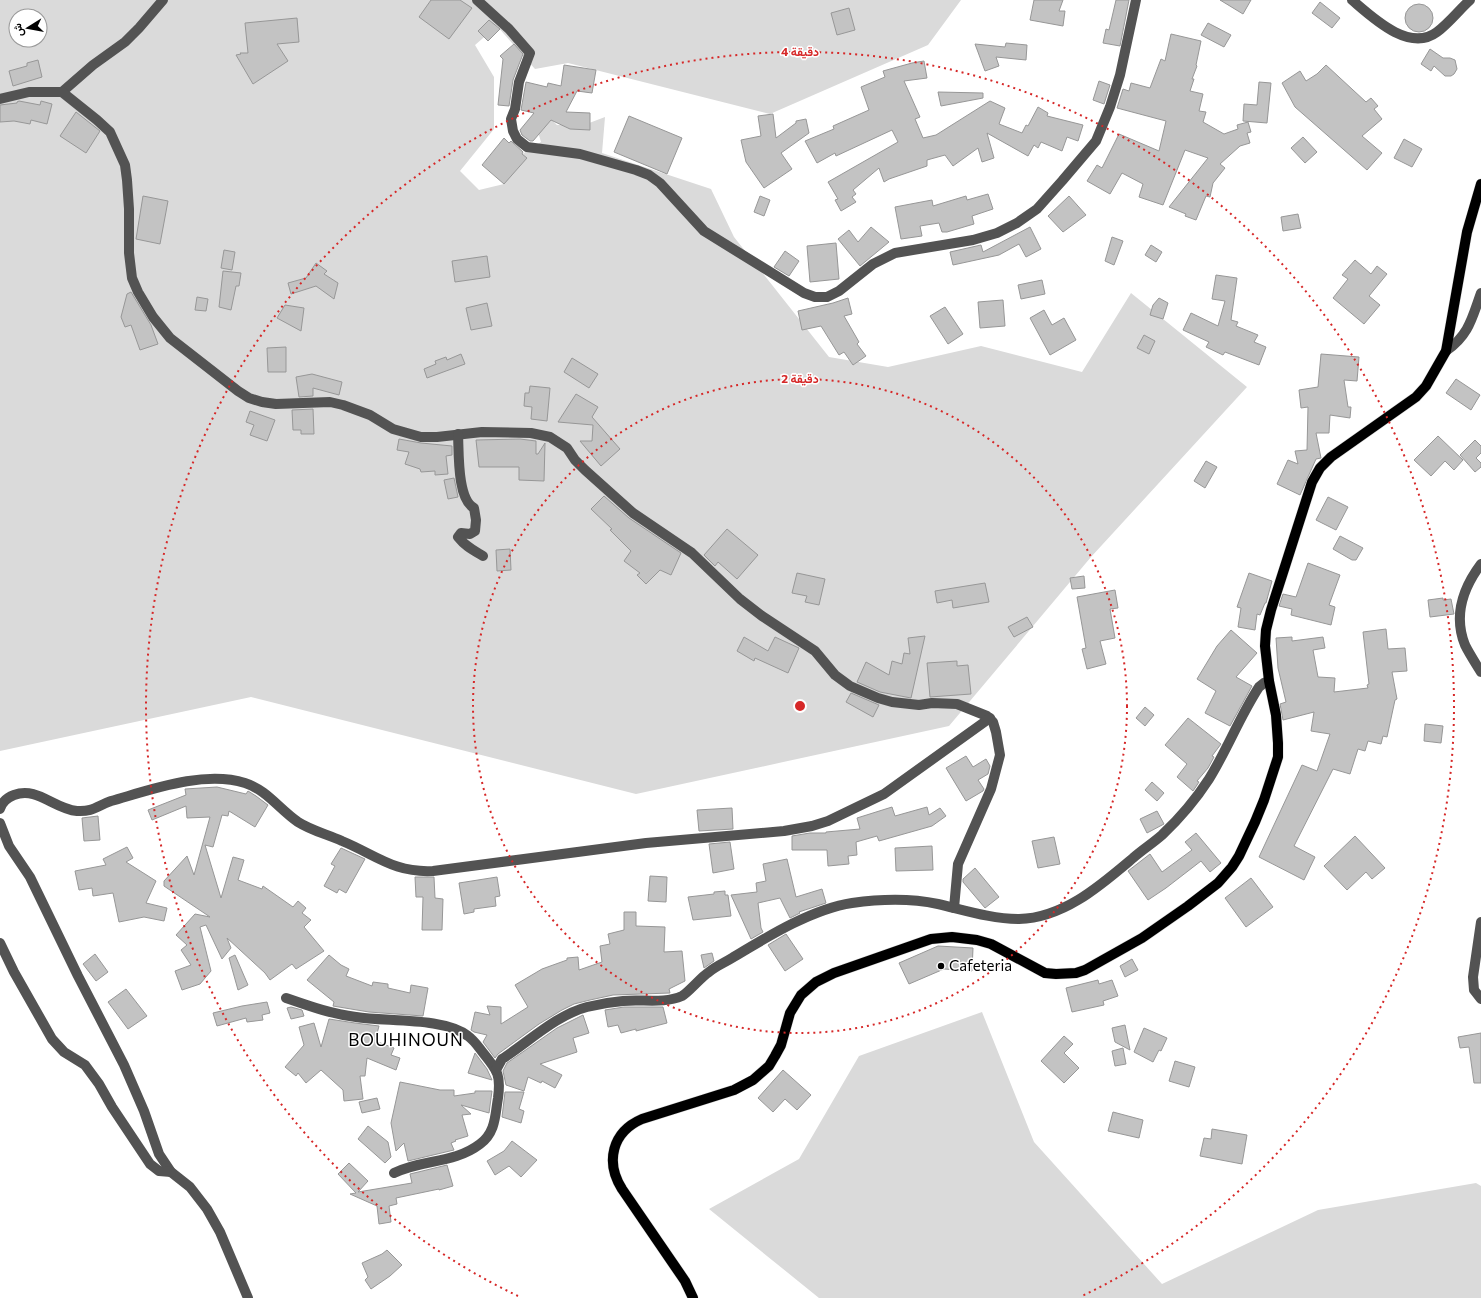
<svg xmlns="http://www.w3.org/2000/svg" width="1481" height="1298" viewBox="0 0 1481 1298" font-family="Commissioner,Vazirmatn,sans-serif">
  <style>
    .green { fill: #dadada; fill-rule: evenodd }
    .building { fill: #c3c3c3; stroke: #979797 }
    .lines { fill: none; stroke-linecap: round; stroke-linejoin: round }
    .major-casing { stroke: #dbdbdb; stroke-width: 11 }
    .minor { stroke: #535353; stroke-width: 10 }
    .major { stroke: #000; stroke-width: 10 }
    .ring { fill: none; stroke: #d62828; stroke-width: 2; stroke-dasharray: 2 4 }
    .poi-dot { fill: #000; stroke: #fff; stroke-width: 1.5 }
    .labels { text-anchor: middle; stroke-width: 3; stroke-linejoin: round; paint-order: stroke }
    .poi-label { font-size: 15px; fill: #000; stroke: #fff; text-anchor: start }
    .quarter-label { font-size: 17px; letter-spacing: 1px; fill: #000; stroke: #fff }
    .centre { fill: #d62828; stroke: #fff; stroke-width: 2 }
    .ring-label { font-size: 12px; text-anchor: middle; font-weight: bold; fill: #d62828; stroke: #fff; stroke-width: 3; stroke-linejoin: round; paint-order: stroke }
  </style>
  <rect width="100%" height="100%" fill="#fff"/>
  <g class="green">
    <path d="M0 0H961L928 45 770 114 568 63 535 69 497 26 475 45 494 77V129L460 171 479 190 504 184 521 155 541 142 536 125 543 111 557 125H584L605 117 602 153 711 189 734 237 829 357 888 367 981 346 1082 372 1131 293 1247 387 1091 557 949 726 636 794 251 697 0 751ZM16 16H40V40H16Z"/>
    <path d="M982 1012 1034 1142 1162 1284 1318 1210 1476 1183 1481 1186V1298H819L709 1209 799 1159 859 1056Z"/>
  </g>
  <g class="building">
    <path d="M431 0H460L472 8 449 39 419 17Z"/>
    <path d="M1034 0H1063L1059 11H1065L1063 26 1030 20Z"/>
    <path d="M1116 0H1129L1120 46 1103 43 1106 29 1109 30Z"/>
    <path d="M1220 0H1251L1243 14Z"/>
    <path d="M1320 2 1340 18 1332 28 1312 13Z"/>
    <circle cx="1419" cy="18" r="14"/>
    <path d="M849 8 855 30 837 35 831 13Z"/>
    <path d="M297 18 299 42 277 44 288 61 253 84 236 55 241 54 240 53H248L245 23Z"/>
    <path d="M489 20 500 29 488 41 478 31Z"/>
    <path d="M1208 23 1231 35 1224 47 1201 35Z"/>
    <path d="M1171 34 1201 41 1196 65 1197 66 1192 79H1194L1190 91 1203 94 1199 111 1206 112 1203 122 1224 134 1238 129 1237 125 1248 122 1251 132 1247 133 1250 143 1240 146 1220 164 1225 168 1213 183 1210 197 1206 196 1196 220 1185 216 1186 214 1169 207 1208 158 1185 150 1163 205 1139 197 1143 184 1122 173 1110 194 1087 181 1097 165 1102 168 1119 134 1159 151 1166 121 1117 108 1123 89 1129 91 1131 83 1150 88 1161 59 1165 61Z"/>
    <path d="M1006 43 1027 45 1026 60 996 57 999 66 985 71 975 44 1005 47Z"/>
    <path d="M514 44 523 54 513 80 509 106 498 105 503 59 500 56Z"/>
    <path d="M1430 49 1443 58H1450L1455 60 1457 69 1454 74 1451 76H1445L1434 66 1431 71 1421 64Z"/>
    <path d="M38 60 42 77 13 86 9 71 27 66V63Z"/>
    <path d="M924 61 927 78 904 81 920 117 915 119 923 138 936 135 990 101 1005 108 999 124 1022 133 1026 125 1028 126 1038 107 1048 113 1047 116 1083 125 1078 141 1067 137 1062 151 1041 142 1038 148 1034 145 1028 156 987 133 994 158 982 162 978 148 953 166 945 155 927 160V166L889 179 884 182 879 168 853 190 856 194 852 197 856 202 841 211 835 200 838 199 828 182 898 142 892 130 836 156 835 153 817 163 805 141 834 129 833 126 869 110 861 87 885 77 883 71 912 63Z"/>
    <path d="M564 65 596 70 592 93 577 91 566 112 590 113V130L570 129 551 120 533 141H530L522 135 520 130 534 113 521 110 526 82 547 87 548 83 561 86Z"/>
    <path d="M1326 65 1366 102 1371 98 1378 106 1374 109 1382 119 1362 136 1382 153 1367 170 1295 107 1282 83 1300 71 1306 81 1317 74Z"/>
    <path d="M1099 81 1110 85 1104 104 1093 100Z"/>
    <path d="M1259 82 1271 83 1267 123 1243 121 1244 104 1257 105Z"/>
    <path d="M938 92 983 93V98L941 106Z"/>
    <path d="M19 101 40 105 41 101 52 104 47 124 31 120 30 124 14 121 0 122V105L17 103V102Z"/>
    <path d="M76 112 100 131 86 153 60 136Z"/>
    <path d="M773 114 776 138 796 123V121L806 119 809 133 781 153 792 169 764 188 746 162 741 140 761 136 758 116Z"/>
    <path d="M629 116 682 138 667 174 614 152Z"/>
    <path d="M1303 137 1317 152 1305 163 1291 148Z"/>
    <path d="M504 138 509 143 511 141 523 152 522 154 527 158 504 184 482 165Z"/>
    <path d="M1404 139 1422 149 1412 167 1394 158Z"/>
    <path d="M988 194 993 209 972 216 974 224 947 232H942L939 223 920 226 922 236 901 239 895 207 932 200 933 206 966 196 967 200Z"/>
    <path d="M143 196 168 201 160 244 136 239Z"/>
    <path d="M760 196 770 200 764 216 754 212Z"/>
    <path d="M1069 196 1086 215 1063 232 1048 216Z"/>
    <path d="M1298 214 1301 228 1283 231 1281 217Z"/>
    <path d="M871 227 889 242 860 266 838 239 849 230 858 242Z"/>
    <path d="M1030 227 1041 249 1026 257 1019 244 999 255 953 265 950 252 981 245 983 252Z"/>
    <path d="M1112 237 1123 241 1114 265 1105 261Z"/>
    <path d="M836 243 839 279 810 282 807 246Z"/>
    <path d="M1151 245 1162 252 1156 262 1145 255Z"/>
    <path d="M224 250 235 252 232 270 221 268Z"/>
    <path d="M785 251 799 261 789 276 774 267Z"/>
    <path d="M487 256 490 277 455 282 452 261Z"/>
    <path d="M1355 260 1371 274 1377 266 1387 274 1369 296 1380 305 1364 324 1333 298 1348 279 1342 275Z"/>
    <path d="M316 263 327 271 324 274 338 283 334 299 316 286 291 294 288 283 306 278Z"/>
    <path d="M223 271 241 273 239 286H236L231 310 219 307Z"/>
    <path d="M1216 275 1237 278 1231 320 1238 322 1236 326 1258 335 1254 342 1266 347 1259 365 1225 352 1223 355 1206 347 1209 342 1183 330 1191 313 1218 326 1225 301 1212 299Z"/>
    <path d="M1042 280 1045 294 1021 299 1018 285Z"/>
    <path d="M131 292 151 325 158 344 140 350 131 325 125 327 121 317 127 294Z"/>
    <path d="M197 297 208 299 206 311 195 310Z"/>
    <path d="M848 298 852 314 844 316 859 342 857 344 866 356 853 365 844 352 839 355 821 326 802 330 798 311 833 303Z"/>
    <path d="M1159 298 1168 303 1163 319 1150 315 1153 305Z"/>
    <path d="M1003 300 1005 326 980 328 978 302Z"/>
    <path d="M487 303 492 326 471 330 466 308Z"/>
    <path d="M285 305 304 308 301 331 277 318Z"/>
    <path d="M945 307 963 334 948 344 930 316Z"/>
    <path d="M1044 310 1052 325 1064 318 1076 340 1050 355 1030 318Z"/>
    <path d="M1144 335 1155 341 1149 354 1137 348Z"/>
    <path d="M286 347V372H268L267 348Z"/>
    <path d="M461 354 465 364 427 378 424 369 436 364 435 361 446 357 447 360Z"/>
    <path d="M1321 354 1359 357 1357 381 1344 380 1348 407H1351L1350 418 1330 415 1329 433H1316L1321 458 1316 459 1300 495 1277 484 1288 460 1298 464 1295 451 1307 450 1308 407 1301 408 1299 390 1318 387Z"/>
    <path d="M572 358 598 374 589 388 564 372Z"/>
    <path d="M312 374 342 382 339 395 313 388V396L299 397 296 377Z"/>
    <path d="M1456 379 1480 395 1471 410 1446 393Z"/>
    <path d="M530 386 550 388 547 421 531 419 532 407 524 406 525 393H529Z"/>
    <path d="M576 394 598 407 592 417 620 449 601 466 580 441H592L593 425 558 422Z"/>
    <path d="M313 409 314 434H301V430H293L292 410Z"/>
    <path d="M250 411 275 420 267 441 250 435 254 425 246 422Z"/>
    <path d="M1438 436 1463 460 1454 470 1445 461 1431 476 1414 460Z"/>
    <path d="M399 439 421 443 452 446V455L446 456 448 474 435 475V471L421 472 420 469 405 464 409 452 397 450Z"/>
    <path d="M520 439 536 441V454H538L545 443 544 481 519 480V467H479L476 440Z"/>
    <path d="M1475 440 1481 446V453L1476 458 1481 463V467L1475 472 1460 455Z"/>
    <path d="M1206 461 1217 467 1205 488 1194 481Z"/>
    <path d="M454 478 458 497 448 499 444 480Z"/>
    <path d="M604 496 629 518 681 553 671 575 660 570 646 584 637 575 640 573 624 561 631 551 610 530 612 529 591 509Z"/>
    <path d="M1328 497 1348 507 1336 530 1316 520Z"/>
    <path d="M727 529 758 555 737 579 718 562 715 566 704 555Z"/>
    <path d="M1340 536 1363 548 1356 560H1352L1333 549Z"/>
    <path d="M510 549 511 570 497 571 496 550Z"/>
    <path d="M1308 563 1340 575 1329 605 1335 607 1331 625 1291 615 1292 609 1279 606 1283 594 1296 597Z"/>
    <path d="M797 573 825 579 819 605 805 602 807 596 792 593Z"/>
    <path d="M1249 573 1272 581 1266 603H1265L1260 615 1257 614 1255 630 1238 627 1241 608 1237 607Z"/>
    <path d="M1084 576 1085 588 1072 589 1070 578Z"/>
    <path d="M985 583 989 602 953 608 952 600 937 603 935 591Z"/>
    <path d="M1115 590 1118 608 1110 609 1115 638 1100 641 1106 664 1087 669 1082 649 1086 648 1077 597Z"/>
    <path d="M1443 598V600L1451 599 1454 614 1430 617 1428 600Z"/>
    <path d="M1027 617 1033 627 1014 637 1008 627Z"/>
    <path d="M1386 629 1388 649 1405 648 1407 671 1392 672 1397 699 1395 700 1387 737 1383 736 1381 744 1368 741 1365 751 1358 749 1350 774 1333 769 1294 846 1315 857 1304 880 1259 857 1302 765 1317 771 1330 734 1311 731 1314 712 1283 720 1280 704 1286 702 1278 668 1276 638 1292 637V641L1323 637 1325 648 1313 650 1318 677 1335 678 1334 692 1368 688 1367 685 1369 684 1363 632Z"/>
    <path d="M1231 630 1257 653 1236 677 1252 686 1230 726 1205 713 1216 691 1197 679 1217 646Z"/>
    <path d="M925 636 911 698 880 692 857 682 866 662 889 675 892 661 902 664 904 653 910 654 908 638Z"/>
    <path d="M744 637 768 651 775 637 799 648 788 673 755 658 754 661 737 651Z"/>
    <path d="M957 661V666L968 665 971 694 930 697 927 663Z"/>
    <path d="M851 693 879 705 873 717 846 702Z"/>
    <path d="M1145 707 1154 715 1145 726 1136 718Z"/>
    <path d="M1188 718 1221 744 1212 756 1214 757 1208 768 1197 781 1199 782 1193 791 1177 777 1187 764 1165 745Z"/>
    <path d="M1425 724 1443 726 1441 743 1424 741Z"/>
    <path d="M966 756 973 767 986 759 990 766 988 774 978 780 984 789 983 791 966 801 946 768Z"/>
    <path d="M1152 782 1164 793 1157 801 1145 790Z"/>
    <path d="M217 787 246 794 248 791 256 796 268 805 255 827 229 811 228 816 222 815 213 847 205 845 221 898 233 857 244 860 238 880 262 889 263 886 293 907 298 901 306 908 302 913 311 920 304 927 324 951 296 969 292 964 270 980 265 973 227 938 231 948 222 959 206 925 200 927 211 971 200 984 182 990 175 971 191 965 181 950 187 945 176 935 195 914 210 917 164 886V881L187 856 194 875 210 817 187 818 186 806 152 820 148 810 186 795 185 789Z"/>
    <path d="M892 807 895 816 927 807 929 815 940 808 946 816 932 826 879 841 877 836 856 842 857 855 848 856 849 864 828 866 827 850H792V836L810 833H826V832L860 829 857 818Z"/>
    <path d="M732 808 733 829 699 831 697 810Z"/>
    <path d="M1157 811 1164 824 1147 833 1140 819Z"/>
    <path d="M98 816 100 840 84 841 82 818Z"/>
    <path d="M1196 833 1221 863 1210 872 1201 861 1166 888 1148 900 1128 871 1150 854 1162 872 1192 850 1185 842Z"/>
    <path d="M1355 836 1385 868 1372 879 1366 872 1347 890 1324 866Z"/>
    <path d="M1054 837 1060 864 1038 868 1032 841Z"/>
    <path d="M730 842 734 869 713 873 709 844Z"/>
    <path d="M932 846 933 870 896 871 895 848Z"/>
    <path d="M127 847 133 858 126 862 156 881 146 903 167 908 164 921 144 917 119 922 113 893 93 896 92 888 79 890 75 871 106 865 103 859Z"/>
    <path d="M341 848 365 859 346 893 339 889 337 893 324 886 335 866 331 864Z"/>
    <path d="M787 859 796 897 822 889 826 903 799 912 800 913 790 918 780 898 758 903 761 928 763 932 751 939 731 895 757 892 756 883 766 881 763 864Z"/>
    <path d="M975 868 999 897 985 908 963 882V879Z"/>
    <path d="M650 876 667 877 666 902 648 901Z"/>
    <path d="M415 877H434L435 898 443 899 442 930H422L423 897H416Z"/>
    <path d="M497 877 500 896 495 897 496 906 474 909V912L464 914 459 883Z"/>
    <path d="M1251 878 1273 907 1246 927 1225 898Z"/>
    <path d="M725 891V895H728L731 916 693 920 688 897 714 894V892Z"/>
    <path d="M624 912H636V926L665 927 664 952 682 951 685 981 669 989 670 993 613 995 590 1000 574 1004 562 1010 539 1024 498 1054 495 1058 483 1042 487 1035 474 1032 471 1030 475 1012 490 1015 487 1006 501 1007V1024L528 1007 515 985 542 969 567 960V958L578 957 579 970 602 962 600 946 610 944 608 934 624 930Z"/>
    <path d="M786 934 803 959 785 971 768 945Z"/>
    <path d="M938 946 973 948 972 971 944 969 909 984 899 963Z"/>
    <path d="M712 953 714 961 704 968 701 955Z"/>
    <path d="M95 954 108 972 96 981 83 964Z"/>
    <path d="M235 955 248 985 238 990 229 958Z"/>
    <path d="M329 955 341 965 349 969 346 976 372 986 373 982 388 984V988L410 993 411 985 428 988 423 1016 369 1012 333 1006 334 1002 307 980Z"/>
    <path d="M1132 959 1138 970 1125 977 1120 966Z"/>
    <path d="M1098 980 1099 984 1112 980 1118 996 1103 1001 1104 1005 1072 1012 1066 988Z"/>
    <path d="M126 989 147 1016 128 1029 108 1002Z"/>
    <path d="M267 1002 270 1013 262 1015 263 1020 247 1022 246 1018 217 1026 213 1013 242 1006Z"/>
    <path d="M291 1007 302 1010 304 1016 291 1019 287 1008Z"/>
    <path d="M624 1007H663L667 1023 636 1031V1029L621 1033 618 1025 608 1027 605 1010Z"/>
    <path d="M583 1015 589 1033 573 1038 577 1052 540 1064 562 1075 555 1088 542 1081 541 1083 528 1077 524 1091 506 1085 503 1071 507 1063 557 1028Z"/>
    <path d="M329 1019 355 1023 379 1026 375 1041 394 1048 391 1055 400 1058 396 1070 367 1058 365 1076H360L363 1099 344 1101 343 1090 321 1070 306 1083 298 1073 296 1076 285 1067 304 1045 299 1027 314 1023 321 1047Z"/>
    <path d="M1125 1025 1130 1050 1115 1042 1112 1028Z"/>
    <path d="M1144 1028 1167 1038 1161 1051 1159 1050 1153 1062 1134 1052Z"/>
    <path d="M1481 1033V1083H1474L1469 1047 1460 1048 1458 1037Z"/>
    <path d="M1064 1036 1073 1044 1064 1053 1079 1068 1064 1083 1041 1061Z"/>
    <path d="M1123 1048 1126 1064 1115 1066 1112 1051Z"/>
    <path d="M475 1053 487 1069 492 1080 468 1073Z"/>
    <path d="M1175 1061 1195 1067 1189 1087 1169 1081Z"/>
    <path d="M783 1070 811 1095 797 1110 785 1099 773 1112 758 1098Z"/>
    <path d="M400 1082 440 1090H454V1096L475 1093V1091H492L489 1113 461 1105 471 1114 462 1115 468 1136 455 1140 456 1141 451 1143 454 1150 408 1161 404 1143 396 1151 391 1123Z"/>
    <path d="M505 1092H524L519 1109 524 1111 521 1123 502 1117Z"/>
    <path d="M377 1098 380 1109 362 1113 359 1102Z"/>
    <path d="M1113 1112 1143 1120 1139 1138 1108 1131Z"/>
    <path d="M368 1126 388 1142 391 1157 385 1163 358 1139Z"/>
    <path d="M1212 1129 1247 1135 1242 1164 1200 1156 1204 1138 1211 1139Z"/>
    <path d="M512 1141 537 1160 521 1177 509 1166 495 1175 487 1161 504 1151Z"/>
    <path d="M349 1163 368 1181 358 1192 412 1183 410 1174 447 1165 453 1186 439 1190V1189L396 1198 397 1204 389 1206 391 1222 379 1224 377 1206 350 1194 356 1193 338 1174Z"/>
    <path d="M387 1250 402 1265 390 1276 371 1289 365 1280 368 1277 362 1263 382 1254Z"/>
  </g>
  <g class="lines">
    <g class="major-casing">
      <path id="major" d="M693 1298 685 1281 622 1189C605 1162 612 1132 642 1119L734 1090 753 1080 769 1066 775 1056 781 1045 790 1013 801 995 816 982 834 973 931 939 952 937 977 940 991 944 1045 973 1056 974 1076 973 1085 970 1142 938 1188 906 1218 883 1232 867 1239 856 1255 822 1264 800 1278 757V743L1276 715 1269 681 1265 646 1266 630 1271 610 1312 482 1320 468 1331 457 1416 397 1426 386 1446 351 1467 232 1481 184"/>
    </g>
    <g class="minor">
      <path d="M477 0 509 29 530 53 519 82 515 109 511 119 513 131 517 139 527 147 580 154 636 170 649 175 660 183 704 231 804 293 815 297H827L839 291 873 264 895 253 973 240 997 233 1017 223 1037 209 1062 181 1096 141 1110 107 1120 75 1136 0"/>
      <path d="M1352 0C1372 17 1409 53 1437 32 1449 23 1459 10 1470 0"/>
      <path d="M62 92 93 65 125 42 139 28 163 0"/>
      <path d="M0 99 29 92H62L97 120 110 132 125 165 127 180 129 209V253L132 278 138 292 153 317 170 338 238 391 249 398 262 402 276 404 330 402 343 405 370 415 393 429 421 437H437L482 432 531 433 550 437 567 448 575 460 585 470 633 513 692 553 740 599 762 616 815 651 835 675 850 686 878 698 892 702 919 705 932 703 957 704 987 716 993 722 996 732 1000 755 991 789 958 864 954 908"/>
      <path d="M1446 351C1469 335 1472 318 1481 293"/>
      <path d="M458 434C459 452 457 499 474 508L476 520 475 531 470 534 461 533 458 537C465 546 473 550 483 556"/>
      <path d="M1481 564C1463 588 1453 615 1465 645 1470 655 1476 664 1481 672"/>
      <path d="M0 809C2 802 6 798 14 795 37 786 54 809 77 811 93 812 97 806 111 801 150 790 204 770 245 783 267 790 279 809 298 822 312 831 327 834 342 841 376 855 394 873 433 871L646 843 784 831 812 826 828 821 884 794 990 718"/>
      <path d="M0 823 9 846 30 877 78 976 124 1065 144 1111 159 1154 171 1172 190 1187 207 1209 220 1232 248 1298"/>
      <path d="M1481 922 1473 977 1474 990 1481 999"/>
      <path d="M0 943 14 972 52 1039 64 1052 85 1065 99 1084 112 1107 150 1164 159 1171 171 1172"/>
      <path d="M286 998C309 1006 331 1014 356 1017 386 1022 444 1017 468 1036 475 1041 479 1048 484 1054 498 1071 501 1076 498 1098 495 1115 496 1132 480 1144 454 1164 422 1159 394 1173"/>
      <path d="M496 1070 502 1059C527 1043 558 1014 587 1007 599 1004 611 1002 623 1001 642 999 664 1004 682 996 688 993 701 977 709 972 716 966 724 963 732 958 767 937 812 909 852 903 880 899 910 898 938 904 964 910 992 919 1019 919 1064 918 1101 885 1133 858 1142 850 1153 843 1162 835 1179 819 1196 799 1209 779 1227 750 1240 716 1259 687L1264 683 1269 681"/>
    </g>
    <use href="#major" class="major"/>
  </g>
  <g class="ring">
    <circle cx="800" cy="706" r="327"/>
    <path d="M518 1296A654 654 0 1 1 1082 1296"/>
  </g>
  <circle class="poi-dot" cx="941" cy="966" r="4"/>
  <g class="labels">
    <g class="poi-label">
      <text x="949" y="971">Cafeteria</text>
    </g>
    <g class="quarter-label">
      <text x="406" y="1046">BOUHINOUN</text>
    </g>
  </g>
  <circle cx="800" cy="706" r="6" class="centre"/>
  <g class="ring-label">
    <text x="800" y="56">4 دقيقة</text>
    <text x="800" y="383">2 دقيقة</text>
  </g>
  <g transform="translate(28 28) rotate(259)"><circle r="19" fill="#ffffff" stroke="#999999"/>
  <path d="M0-3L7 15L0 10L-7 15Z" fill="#000000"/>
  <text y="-6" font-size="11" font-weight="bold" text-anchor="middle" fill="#000000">ش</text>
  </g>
</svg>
